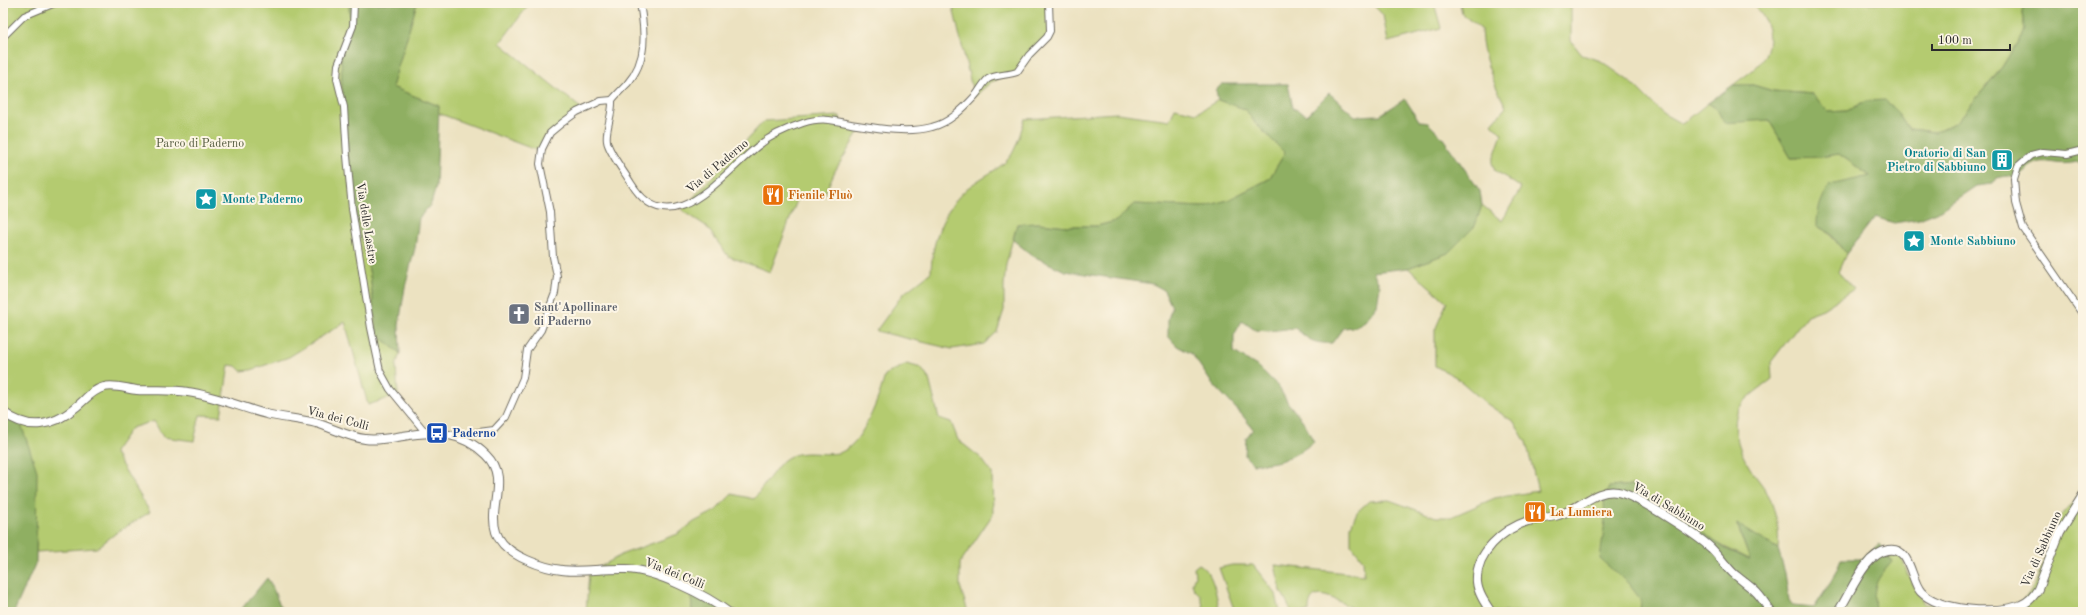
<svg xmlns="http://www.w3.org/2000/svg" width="2086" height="615" viewBox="0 0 2086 615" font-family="'Old Standard TT',serif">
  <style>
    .green { fill: #b4cb6f; stroke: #707b4d }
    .forest { fill: #8faf62; stroke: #5d6d46 }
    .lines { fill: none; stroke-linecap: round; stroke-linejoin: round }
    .minor-casing { stroke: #6f6b60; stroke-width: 8 }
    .major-casing { stroke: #6f6b60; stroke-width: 10 }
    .minor { stroke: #fff; stroke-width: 6 }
    .major { stroke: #fff; stroke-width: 8 }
    .labels { text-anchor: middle; stroke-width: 4; stroke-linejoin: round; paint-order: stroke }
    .park-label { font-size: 12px; fill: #545b3f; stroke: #fcf5e5 }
    .culture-label { font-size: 12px; font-weight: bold; fill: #0d838f; stroke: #fcf5e5; text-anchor: start }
    .street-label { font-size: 12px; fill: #2b2b2b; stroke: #fcf5e5 }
    .food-label { font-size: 12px; font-weight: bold; fill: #c56008; stroke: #fcf5e5; text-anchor: start }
    .worship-label { font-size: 12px; font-weight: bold; fill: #5b616d; stroke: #fcf5e5; text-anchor: start }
    .transit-label { font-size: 12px; font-weight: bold; fill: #164399; stroke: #fcf5e5; text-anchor: start }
  </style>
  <rect width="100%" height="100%" fill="#fcf5e5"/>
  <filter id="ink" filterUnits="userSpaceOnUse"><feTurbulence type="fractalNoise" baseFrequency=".025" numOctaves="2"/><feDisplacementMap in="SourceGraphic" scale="8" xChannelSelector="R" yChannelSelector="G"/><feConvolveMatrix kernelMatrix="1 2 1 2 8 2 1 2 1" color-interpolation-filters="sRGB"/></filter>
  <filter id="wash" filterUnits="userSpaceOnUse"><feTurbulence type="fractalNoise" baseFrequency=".012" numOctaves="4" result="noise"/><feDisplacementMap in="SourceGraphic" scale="16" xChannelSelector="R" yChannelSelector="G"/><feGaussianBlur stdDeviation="0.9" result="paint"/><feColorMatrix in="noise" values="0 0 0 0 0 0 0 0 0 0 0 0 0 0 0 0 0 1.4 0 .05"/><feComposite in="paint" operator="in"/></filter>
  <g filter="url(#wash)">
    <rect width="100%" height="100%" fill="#ece2c1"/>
    <g class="green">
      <path d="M3 3H349L350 25 341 56 352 196 370 275 377 335 400 353 396 366 398 395 368 405 345 322 289 357 251 370 241 371 236 366 229 365 221 416 200 415 194 441 163 437 154 421 131 428 114 452 150 512 116 533 97 548 36 552 37 540 21 424 3 407Z"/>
      <path d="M417 3H530L500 43 582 109 552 134 541 152 438 113 439 106 392 87Z"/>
      <path d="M952 3H1051L1049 36 1017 73 991 82 974 97Z"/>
      <path d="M1374 3H1434L1441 28 1388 42 1383 15 1375 7Z"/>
      <path d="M1460 3H1571V41L1582 55 1601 61 1633 84 1662 113 1682 124 1708 103 1717 109 1769 120 1791 158 1819 157 1839 154 1871 177 1840 183 1817 226 1829 233 1846 254 1838 272 1854 289 1823 309 1807 315 1771 362 1772 379C1761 388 1741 400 1737 413 1732 429 1739 449 1747 463 1753 475 1763 484 1769 496 1776 513 1780 531 1778 549L1737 525 1750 560 1711 540 1685 520 1644 495 1634 485 1610 487 1767 612H1358C1343 604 1308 579 1309 612H1292L1281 591 1275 565 1364 575 1363 560 1351 544V526L1357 512 1369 501 1389 500 1436 517H1451L1495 498 1538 491 1526 442 1514 422 1487 404 1456 377 1435 366V330L1447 302 1408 268 1448 253 1474 226 1482 205 1502 221 1521 188 1495 170 1492 163 1502 134 1492 124 1506 107C1493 81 1482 58 1481 29L1462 14Z"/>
      <path d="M1751 3H2025L2022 13 2025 30 2002 67 1957 122 1935 132 1909 129 1898 113 1867 101 1847 111 1828 112 1813 94 1773 91 1753 85H1733C1741 78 1753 72 1760 63 1775 44 1770 18 1751 3Z"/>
      <path d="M1218 100 1245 109 1256 124 1285 153 1269 179 1228 200 1203 207 1134 204 1116 221 1097 226H1067L1039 223 1017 224 1006 264 1004 285V310L997 332 984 344 952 349 876 331 903 294 931 272C932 239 945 204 973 184 985 175 1004 167 1012 154 1018 144 1021 130 1025 119L1117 113 1170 120 1175 108 1197 113Z"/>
      <path d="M840 116V123L860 130 835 171 824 195H799L770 272 728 256 706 226 682 210 764 121Z"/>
      <path d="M907 364 921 368 929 379 939 418 951 422 958 440 981 458 992 473 993 514 960 563V586L968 612H723L691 593 692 612H586L589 573 623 554 678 534 694 522 715 511 732 494 754 499C760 491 779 463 784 460 800 448 820 456 838 453 861 449 880 396 885 375Z"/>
      <path d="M2083 497V612H1840L1869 564 1891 552 1899 555 1904 563 1907 573 1924 604 2016 609 2035 586 2060 515Z"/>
      <path d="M1199 564C1214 572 1216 596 1220 612H1205L1200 595 1194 589 1192 584 1195 575 1194 568Z"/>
      <path d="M1232 565H1253L1276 594 1280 612H1235L1219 568Z"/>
    </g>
    <g class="forest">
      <path d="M349 3H417L392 87 439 106 436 187 431 204 419 218 415 248 405 287 399 325 400 353 377 335 370 275 352 196 342 86 341 56 350 25Z"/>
      <path d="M2025 3H2083V167L2077 162C2047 169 2045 149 2017 178L2006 176 1997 178 1993 184 1976 186 1937 212 1919 219 1894 223 1875 217 1846 254 1830 233 1817 226C1817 209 1821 199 1830 185L1870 176 1839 154 1819 157 1791 158 1769 120 1724 123 1717 109 1708 103 1733 85H1753L1773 91 1813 94 1828 112 1847 111 1867 101 1885 100 1898 113 1909 129 1935 132 1957 122 2002 67 2025 30 2022 12Z"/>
      <path d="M1222 84H1288L1293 108 1307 115 1329 93 1355 116 1380 115 1405 99 1420 122 1428 123 1442 137 1480 191 1482 205 1475 226 1448 253 1408 268 1373 272 1380 286 1377 306 1365 321 1355 327 1343 328 1332 343C1313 344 1309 340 1295 328L1269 331 1255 330 1242 321 1234 335V352L1260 368 1278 386 1288 403 1303 421 1314 442C1292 458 1280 464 1253 464L1245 456 1246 438 1253 429 1243 416 1211 382 1192 354 1177 346 1168 336V319L1172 307 1164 290 1153 284 1065 271 1033 256 1013 240 1017 224 1039 223 1067 226H1097L1116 221 1134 204 1203 207 1228 200 1269 179 1285 153 1256 124 1245 109 1218 100 1216 90Z"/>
      <path d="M3 407 21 424 37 471 36 562 14 612H3Z"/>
      <path d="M1634 485 1644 495 1665 510 1685 520 1724 548 1750 560 1737 524 1778 549 1785 573 1789 600 1793 606 1814 608 1831 582 1841 559H1861L1879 544 1892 562C1874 582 1873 585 1875 612H1640L1641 600 1628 583 1600 559 1605 520 1604 499 1609 487Z"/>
      <path d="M267 578C276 589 275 602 286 612H239Z"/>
      <path d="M691 592 723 612H692Z"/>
    </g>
  </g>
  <g filter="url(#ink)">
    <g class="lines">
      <g class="minor-casing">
        <g id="minor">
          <path d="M354 3 353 26 338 65 337 79 344 107 347 156 352 209 371 328 380 371 390 389 426 433"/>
          <path d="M3 37 24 16 55 3"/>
          <path d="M612 100C617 94 622 89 627 84 648 60 645 32 640 3"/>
          <path d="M2083 150 2067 154 2043 152 2031 155 2018 166 2014 179 2016 203 2023 228 2083 315"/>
          <path d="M461 437 471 433 494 430 506 417 523 378 527 350 541 330 555 293 557 276 553 257 550 212 540 164 542 149 550 133 562 123 577 112 601 101 612 100C613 115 605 129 607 141 608 151 625 173 631 183 670 247 722 174 758 146 771 135 788 128 803 123 822 117 832 120 851 124 876 128 907 134 932 127 949 123 963 109 975 96 980 91 982 84 988 79 994 75 1009 75 1017 72L1029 55 1047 37 1050 31 1049 3"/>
        </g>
      </g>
      <g class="major-casing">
        <g id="major">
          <path d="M3 412C28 431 53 427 76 407 85 400 92 390 104 387 114 384 127 389 137 390 154 391 171 389 188 392 215 396 240 407 266 414 283 418 300 419 316 423 333 428 348 437 365 439 377 441 391 438 403 436 434 430 463 432 486 455 519 487 462 532 527 560 568 578 586 568 627 569 655 570 706 595 728 612"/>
          <path d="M1491 612C1485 603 1478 593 1477 582 1475 553 1503 529 1528 521 1540 518 1553 518 1564 513 1582 506 1598 488 1618 492 1636 495 1697 535 1711 548 1719 556 1725 565 1733 573 1740 579 1747 584 1754 590 1761 596 1766 605 1771 612"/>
          <path d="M1838 612C1851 593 1864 554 1888 550 1911 546 1910 580 1921 592 1940 611 1997 615 2021 605 2029 602 2034 596 2038 589L2060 532 2083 495"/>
        </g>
      </g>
      <use href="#minor" class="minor"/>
      <use href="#major" class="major"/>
    </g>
  </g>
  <defs>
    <g id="building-square" transform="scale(1.15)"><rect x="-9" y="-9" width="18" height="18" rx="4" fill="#0f9aa8" stroke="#fcf5e5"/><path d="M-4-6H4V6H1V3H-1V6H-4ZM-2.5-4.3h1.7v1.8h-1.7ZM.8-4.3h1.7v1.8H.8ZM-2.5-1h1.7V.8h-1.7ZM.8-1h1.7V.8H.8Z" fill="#fff"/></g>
    <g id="restaurant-square" transform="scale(1.15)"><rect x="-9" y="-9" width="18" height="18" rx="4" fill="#e8710a" stroke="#fcf5e5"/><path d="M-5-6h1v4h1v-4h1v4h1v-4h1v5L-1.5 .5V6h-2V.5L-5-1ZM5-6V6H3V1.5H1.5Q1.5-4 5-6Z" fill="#fff"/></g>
    <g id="sight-square" transform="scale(1.15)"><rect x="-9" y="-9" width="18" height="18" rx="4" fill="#0f9aa8" stroke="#fcf5e5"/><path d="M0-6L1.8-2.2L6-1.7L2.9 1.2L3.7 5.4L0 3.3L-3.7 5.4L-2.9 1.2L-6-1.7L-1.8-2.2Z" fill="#fff"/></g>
    <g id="church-square" transform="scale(1.15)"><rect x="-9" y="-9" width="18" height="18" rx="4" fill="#6b7280" stroke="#fcf5e5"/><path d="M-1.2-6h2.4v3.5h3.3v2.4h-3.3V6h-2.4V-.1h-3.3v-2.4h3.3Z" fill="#fff"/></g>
    <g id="bus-square" transform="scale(1.15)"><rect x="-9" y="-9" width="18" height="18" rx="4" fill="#1a4fb4" stroke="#fcf5e5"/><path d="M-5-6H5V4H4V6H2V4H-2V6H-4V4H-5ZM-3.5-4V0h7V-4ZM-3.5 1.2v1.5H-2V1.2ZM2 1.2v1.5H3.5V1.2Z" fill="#fff"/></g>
  </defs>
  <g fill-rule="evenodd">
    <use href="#building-square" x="2002" y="160"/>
    <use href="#restaurant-square" x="773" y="195"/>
    <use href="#sight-square" x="206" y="199"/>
    <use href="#sight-square" x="1914" y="241"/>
    <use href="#church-square" x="519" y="314"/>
    <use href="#bus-square" x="437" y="433"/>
    <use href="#restaurant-square" x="1535" y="512"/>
  </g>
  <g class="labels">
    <g class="park-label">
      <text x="200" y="147">Parco di Paderno</text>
    </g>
    <g class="culture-label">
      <text x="1986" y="157" text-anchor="end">Oratorio di San<tspan x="1986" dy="14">Pietro di Sabbiuno</tspan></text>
      <text x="222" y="203">Monte Paderno</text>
      <text x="1930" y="245">Monte Sabbiuno</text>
    </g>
    <g class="street-label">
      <text transform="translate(717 166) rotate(-40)" y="4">Via di Paderno</text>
      <text transform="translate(367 223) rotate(81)" y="4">Via delle Lastre</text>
      <text transform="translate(338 418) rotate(15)" y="4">Via dei Colli</text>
      <text transform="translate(1669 506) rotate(31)" y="4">Via di Sabbiuno</text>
      <text transform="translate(2041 549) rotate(-66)" y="4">Via di Sabbiuno</text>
      <text transform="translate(675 573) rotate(22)" y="4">Via dei Colli</text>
    </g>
    <g class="food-label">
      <text x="788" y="199">Fienile Fluò</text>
      <text x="1550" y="516">La Lumiera</text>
    </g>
    <g class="worship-label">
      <text x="534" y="311">Sant'Apollinare<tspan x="534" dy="14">di Paderno</tspan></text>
    </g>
    <g class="transit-label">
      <text x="452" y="437">Paderno</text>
    </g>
  </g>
  <rect width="2086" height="615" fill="none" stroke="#fcf5e5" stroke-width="16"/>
  <path d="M1932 44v6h78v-6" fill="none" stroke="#2b2b2b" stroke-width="2"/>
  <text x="1938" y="44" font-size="12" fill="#2b2b2b" stroke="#fcf5e5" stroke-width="3" paint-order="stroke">100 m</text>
</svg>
